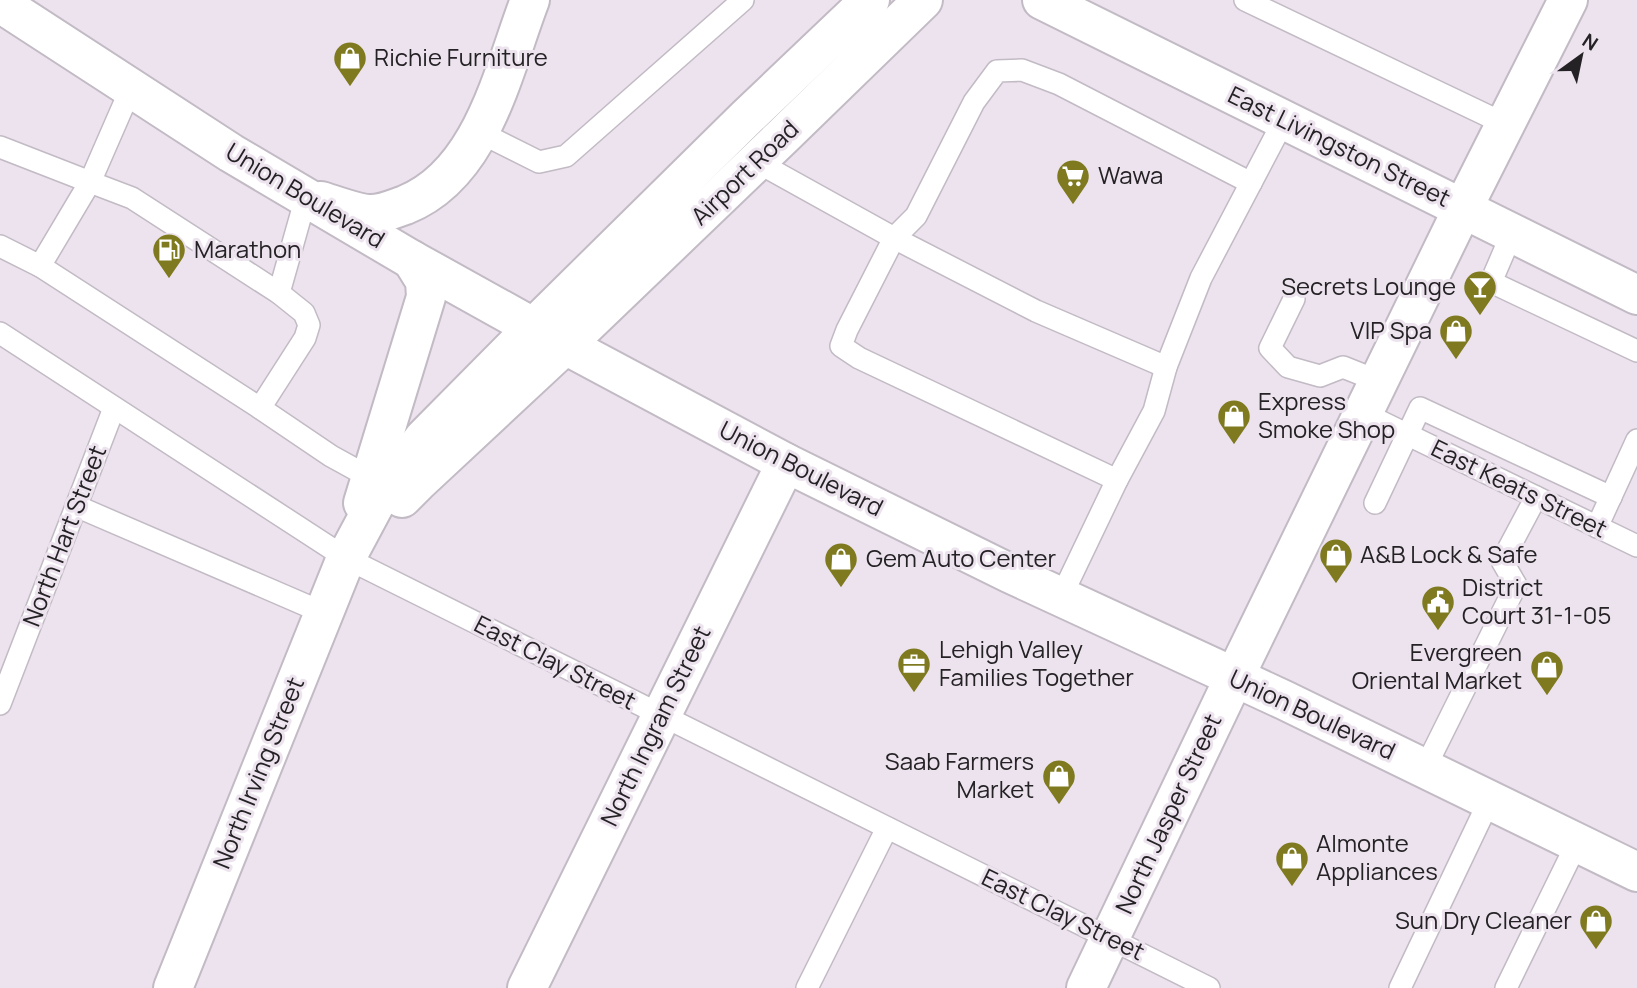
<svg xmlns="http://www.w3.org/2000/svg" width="1637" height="988" viewBox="0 0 1637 988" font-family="Manrope,sans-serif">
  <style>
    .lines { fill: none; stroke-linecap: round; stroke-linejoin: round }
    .service-casing { stroke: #c2bac4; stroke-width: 24 }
    .minor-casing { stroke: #c2bac4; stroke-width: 42 }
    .tertiary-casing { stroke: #c2bac4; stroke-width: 42 }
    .secondary-casing { stroke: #c2bac4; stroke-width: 42 }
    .primary-casing { stroke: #c2bac4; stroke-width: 42 }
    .service { stroke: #fff; stroke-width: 21 }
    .minor { stroke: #fff; stroke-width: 38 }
    .tertiary { stroke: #fff; stroke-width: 38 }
    .secondary { stroke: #fff; stroke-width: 38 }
    .primary { stroke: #fff; stroke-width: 38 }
    .labels { text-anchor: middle; stroke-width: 6; stroke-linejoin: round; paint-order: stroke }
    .poi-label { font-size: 24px; fill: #252225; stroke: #ece3ee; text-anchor: start }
    .street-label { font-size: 24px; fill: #252225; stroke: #ece3ee }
  </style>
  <rect width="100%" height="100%" fill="#ece3ee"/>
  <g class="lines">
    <g class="service-casing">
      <g id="service">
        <path d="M1245 0 1505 124"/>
        <path d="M131 88 90 182 132 198 279 293 304 313 309 325 305 338 260 408 331 456 371 478"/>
        <path d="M479 132 539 162 566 156 743 0"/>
        <path d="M0 147 90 182 40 266 0 246"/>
        <path d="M757 162 894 238 1036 311 1166 367"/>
        <path d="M1512 233 1491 282 1637 351"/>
        <path d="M40 266 260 408"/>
        <path d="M279 293 306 197"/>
        <path d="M1294 299 1270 348 1288 367 1320 376 1343 367 1378 381"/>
        <path d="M0 333 346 558 1209 988"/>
        <path d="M1363 413 1637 546"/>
        <path d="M1117 480 859 358 841 346 847 330 894 238 916 216 974 102 997 71 1022 70 1059 84 1251 183"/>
        <path d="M1375 503 1420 408 1611 497"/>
        <path d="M76 506 324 613"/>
        <path d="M1597 527 1637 440"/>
        <path d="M1061 597 1117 480 1154 411 1166 367 1201 278 1284 120"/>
        <path d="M0 704 114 408"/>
        <path d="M1425 768 1516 585 1502 561 1536 497"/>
        <path d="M807 988 887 828"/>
        <path d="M1400 988 1490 799"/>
        <path d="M1506 988 1577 843"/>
      </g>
    </g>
    <g class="minor-casing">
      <g id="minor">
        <path d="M1042 0 1637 295"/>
        <path d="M527 988 786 463"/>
        <path d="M1086 988 1234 678 1463 208 1568 0"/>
      </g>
    </g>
    <g class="tertiary-casing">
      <path id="tertiary" d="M321 201C334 205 356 213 368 214 381 215 393 209 405 205 483 174 503 70 530 0"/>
    </g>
    <g class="secondary-casing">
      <g id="secondary">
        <path d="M402 498 419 481 565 345"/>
        <path d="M363 503 426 297 425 281 412 260"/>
        <path d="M173 988 346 558 377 500 424 438 534 327"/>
      </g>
    </g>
    <g class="primary-casing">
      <g id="primary">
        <path d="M0 3 231 153 412 260 565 345 786 463 1009 573 1284 700 1637 872"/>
        <path d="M534 327 746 118 870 0"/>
        <path d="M565 345 782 137 923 0"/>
      </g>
    </g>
    <use href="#service" class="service"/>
    <use href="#minor" class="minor"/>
    <use href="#tertiary" class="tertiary"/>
    <use href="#secondary" class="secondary"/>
    <use href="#primary" class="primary"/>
  </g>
  <defs>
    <g id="shop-pin" transform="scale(1.75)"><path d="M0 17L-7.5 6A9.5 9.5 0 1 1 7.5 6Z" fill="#7f7a20" stroke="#ece3ee"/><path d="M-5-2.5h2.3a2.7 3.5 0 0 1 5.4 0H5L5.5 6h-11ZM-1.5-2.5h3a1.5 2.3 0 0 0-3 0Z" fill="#fff"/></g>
    <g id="supermarket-pin" transform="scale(1.75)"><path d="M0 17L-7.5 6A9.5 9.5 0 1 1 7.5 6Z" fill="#7f7a20" stroke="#ece3ee"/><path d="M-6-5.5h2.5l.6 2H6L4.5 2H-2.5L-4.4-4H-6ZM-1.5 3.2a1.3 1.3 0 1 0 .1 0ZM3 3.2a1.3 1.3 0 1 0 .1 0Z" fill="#fff"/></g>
    <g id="fuel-pin" transform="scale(1.75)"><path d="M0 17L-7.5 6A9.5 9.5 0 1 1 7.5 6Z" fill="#7f7a20" stroke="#ece3ee"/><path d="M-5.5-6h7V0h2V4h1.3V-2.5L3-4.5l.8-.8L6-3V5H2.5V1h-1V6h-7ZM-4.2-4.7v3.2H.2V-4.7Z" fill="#fff"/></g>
    <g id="bar-pin" transform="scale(1.75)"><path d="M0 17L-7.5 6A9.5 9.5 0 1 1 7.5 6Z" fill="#7f7a20" stroke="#ece3ee"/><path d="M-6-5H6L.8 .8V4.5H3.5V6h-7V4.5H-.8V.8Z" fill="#fff"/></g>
    <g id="civic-pin" transform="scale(1.75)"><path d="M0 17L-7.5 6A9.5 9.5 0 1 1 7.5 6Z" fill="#7f7a20" stroke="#ece3ee"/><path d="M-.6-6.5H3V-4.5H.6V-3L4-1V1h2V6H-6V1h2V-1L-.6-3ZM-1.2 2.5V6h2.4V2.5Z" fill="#fff"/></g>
    <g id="office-pin" transform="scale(1.75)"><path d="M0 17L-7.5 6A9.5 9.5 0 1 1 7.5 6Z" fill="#7f7a20" stroke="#ece3ee"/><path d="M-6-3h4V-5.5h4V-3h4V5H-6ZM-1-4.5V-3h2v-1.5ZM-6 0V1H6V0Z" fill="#fff"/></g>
  </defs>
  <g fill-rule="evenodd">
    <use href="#shop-pin" x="350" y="58"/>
    <use href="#supermarket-pin" x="1073" y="176"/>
    <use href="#fuel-pin" x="169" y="250"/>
    <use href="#bar-pin" x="1480" y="287"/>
    <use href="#shop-pin" x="1456" y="331"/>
    <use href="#shop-pin" x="1234" y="416"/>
    <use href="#shop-pin" x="1336" y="555"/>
    <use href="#shop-pin" x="841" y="559"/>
    <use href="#civic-pin" x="1438" y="602"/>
    <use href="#office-pin" x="914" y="664"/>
    <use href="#shop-pin" x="1547" y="667"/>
    <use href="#shop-pin" x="1059" y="776"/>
    <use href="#shop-pin" x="1292" y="858"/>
    <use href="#shop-pin" x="1596" y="921"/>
  </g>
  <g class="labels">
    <g class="poi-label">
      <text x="374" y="66">Richie Furniture</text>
      <text x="1098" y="184">Wawa</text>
      <text x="194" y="258">Marathon</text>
      <text x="1456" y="295" text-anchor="end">Secrets Lounge</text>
      <text x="1432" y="339" text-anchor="end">VIP Spa</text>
      <text x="1258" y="410">Express<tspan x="1258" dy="28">Smoke Shop</tspan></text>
      <text x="1360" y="563">A&amp;B Lock &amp; Safe</text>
      <text x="866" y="567">Gem Auto Center</text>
      <text x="1462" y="596">District<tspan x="1462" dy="28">Court 31-1-05</tspan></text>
      <text x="939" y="658">Lehigh Valley<tspan x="939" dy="28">Families Together</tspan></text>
      <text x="1522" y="661" text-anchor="end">Evergreen<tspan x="1522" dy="28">Oriental Market</tspan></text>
      <text x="1034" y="770" text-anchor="end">Saab Farmers<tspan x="1034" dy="28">Market</tspan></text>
      <text x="1316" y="852">Almonte<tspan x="1316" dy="28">Appliances</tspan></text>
      <text x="1572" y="929" text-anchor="end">Sun Dry Cleaner</text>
    </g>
    <g class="street-label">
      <text transform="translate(1339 147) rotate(26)" y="8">East Livingston Street</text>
      <text transform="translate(745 173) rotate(-44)" y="8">Airport Road</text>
      <text transform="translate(305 196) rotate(31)" y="8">Union Boulevard</text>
      <text transform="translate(801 469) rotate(27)" y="8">Union Boulevard</text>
      <text transform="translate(1519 489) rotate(26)" y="8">East Keats Street</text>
      <text transform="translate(65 536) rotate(-69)" y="8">North Hart Street</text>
      <text transform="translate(555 663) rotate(27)" y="8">East Clay Street</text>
      <text transform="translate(1312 715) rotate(25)" y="8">Union Boulevard</text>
      <text transform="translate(656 726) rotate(-64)" y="8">North Ingram Street</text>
      <text transform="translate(259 773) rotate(-68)" y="8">North Irving Street</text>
      <text transform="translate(1169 814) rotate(-65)" y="8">North Jasper Street</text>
      <text transform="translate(1063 915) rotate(26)" y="8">East Clay Street</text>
    </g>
  </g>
  <g transform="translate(1581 56) rotate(33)" stroke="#ece3ee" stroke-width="5" paint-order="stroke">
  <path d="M0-5L12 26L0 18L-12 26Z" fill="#252225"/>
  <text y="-10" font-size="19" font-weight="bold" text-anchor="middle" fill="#252225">N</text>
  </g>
</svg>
